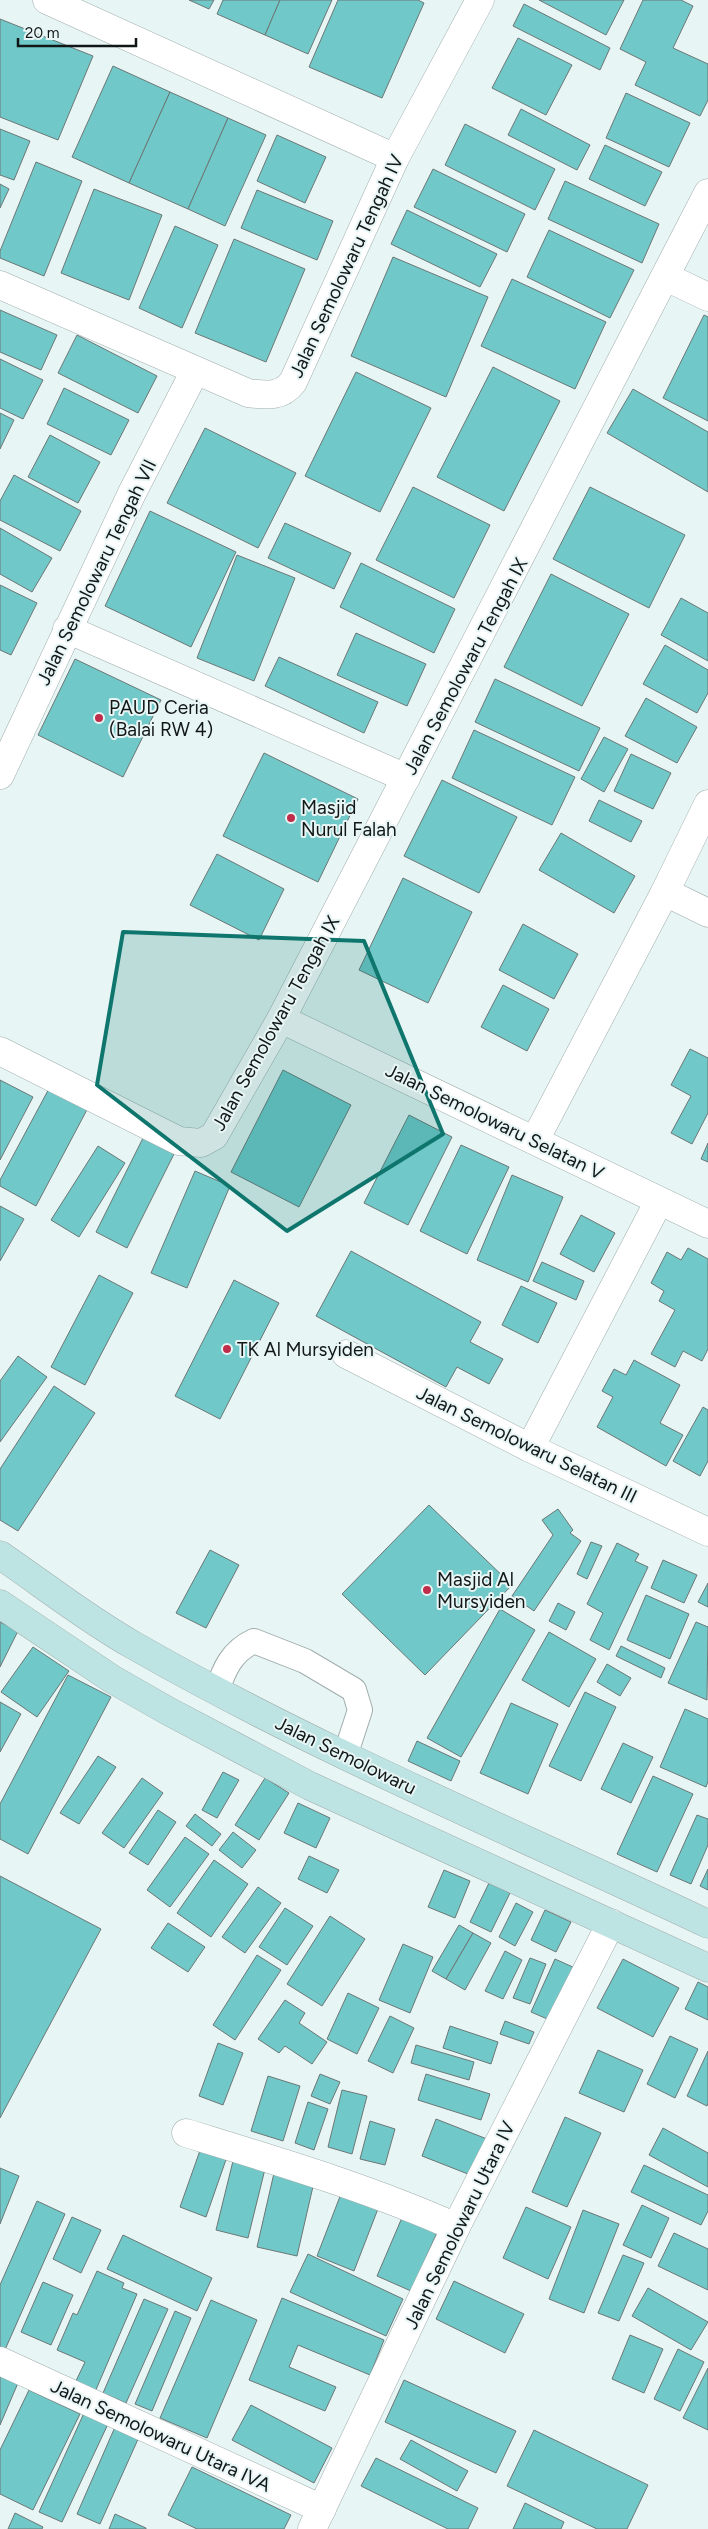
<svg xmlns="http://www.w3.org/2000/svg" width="708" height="2529" viewBox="0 0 708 2529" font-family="Figtree,sans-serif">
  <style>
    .building { fill: #70c9c8; stroke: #6b7776 }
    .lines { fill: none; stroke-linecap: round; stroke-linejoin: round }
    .lane-casing { stroke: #a1adad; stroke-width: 26 }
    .street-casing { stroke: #a1adad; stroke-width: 29 }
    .secondary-casing { stroke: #a1adad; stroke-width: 29 }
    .lane { stroke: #fff; stroke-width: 24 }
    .street { stroke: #fff; stroke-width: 28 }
    .secondary { stroke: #bee3e3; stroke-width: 28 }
    .marked { fill: #0f766e; fill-opacity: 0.2; stroke: #0f766e; stroke-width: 4; stroke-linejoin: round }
    .poi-dot { fill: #be2d4a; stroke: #e8f5f5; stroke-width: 2 }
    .labels { text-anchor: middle; stroke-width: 4; stroke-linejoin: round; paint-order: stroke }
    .street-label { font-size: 19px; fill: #111616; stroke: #e8f5f5 }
    .poi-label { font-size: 19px; fill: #111616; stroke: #e8f5f5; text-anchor: start }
  </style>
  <rect width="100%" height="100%" fill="#e8f5f5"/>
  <g class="building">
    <path d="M189 0H214L209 9Z"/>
    <path d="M223 0H280L265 35 217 14Z"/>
    <path d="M280 0H332L308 54 265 35Z"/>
    <path d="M338 0H418L424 3 382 98 309 67Z"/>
    <path d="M539 0H624L606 35Z"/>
    <path d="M643 0H681L693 6 673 48 708 64V100L700 116 635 85 646 62 620 49Z"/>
    <path d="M524 4 610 48 600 70 513 26Z"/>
    <path d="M0 19 93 56 58 140 0 117Z"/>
    <path d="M518 38 572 65 546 115 492 88Z"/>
    <path d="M113 66 170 92 129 183 72 157Z"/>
    <path d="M170 92 228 118 188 209 129 183Z"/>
    <path d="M626 93 690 123 669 167 606 138Z"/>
    <path d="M521 109 590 145 577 170 508 135Z"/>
    <path d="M228 118 266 135 225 226 188 209Z"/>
    <path d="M465 124 555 169 535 210 445 165Z"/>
    <path d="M0 129 30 141 14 180 0 175Z"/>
    <path d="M277 135 326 157 305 203 257 181Z"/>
    <path d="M605 145 662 172 645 206 589 179Z"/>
    <path d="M36 162 82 181 44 276 0 258V251Z"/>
    <path d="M433 169 525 214 507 252 414 207Z"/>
    <path d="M565 181 659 224 642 263 548 219Z"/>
    <path d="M0 184 9 189 0 208Z"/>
    <path d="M94 189 162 215 129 300 61 273Z"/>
    <path d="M257 190 333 221 317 260 241 228Z"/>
    <path d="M407 210 497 254 480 287 391 244Z"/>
    <path d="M175 226 218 245 182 328 139 308Z"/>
    <path d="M549 230 634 270 610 318 527 277Z"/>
    <path d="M234 239 305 269 266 362 195 333Z"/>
    <path d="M393 257 488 297 446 397 351 356Z"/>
    <path d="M512 279 606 322 575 389 481 346Z"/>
    <path d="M0 310 57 335 41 370 0 352Z"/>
    <path d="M704 315 708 317V421L663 398Z"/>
    <path d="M77 335 157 376 138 413 58 373Z"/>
    <path d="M0 359 43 380 23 419 0 408Z"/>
    <path d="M493 367 560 401 504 511 437 477Z"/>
    <path d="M356 372 431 408 380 512 305 476Z"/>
    <path d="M64 388 129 420 111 455 47 424Z"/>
    <path d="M633 389 708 432V492L607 433Z"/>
    <path d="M0 413 14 420 0 449Z"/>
    <path d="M205 428 296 473 258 548 167 503Z"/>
    <path d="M50 435 100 462 78 503 28 477Z"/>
    <path d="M14 475 81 511 60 551 0 520V501Z"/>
    <path d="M413 487 490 525 454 598 376 560Z"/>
    <path d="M590 487 685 535 649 608 553 559Z"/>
    <path d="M150 511 236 552 191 647 105 606Z"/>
    <path d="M285 523 351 553 334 589 268 558Z"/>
    <path d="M0 528 52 558 32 592 0 574Z"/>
    <path d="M237 555 295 578 254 681 197 658Z"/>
    <path d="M361 563 455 609 434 653 340 607Z"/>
    <path d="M551 574 629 614 582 706 504 667Z"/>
    <path d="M0 585 37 603 11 655 0 650Z"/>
    <path d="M681 598 708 613V661L661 635Z"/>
    <path d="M356 633 426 664 407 706 337 675Z"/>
    <path d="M665 645 708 670V693L697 713 643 684Z"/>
    <path d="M279 657 378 702 364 733 265 686Z"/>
    <path d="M75 659 161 700 123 777 38 735Z"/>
    <path d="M495 679 600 728 579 771 475 722Z"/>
    <path d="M646 698 697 727 677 763 625 736Z"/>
    <path d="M474 730 575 777 552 825 452 778Z"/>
    <path d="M604 737 628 749 604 792 581 779Z"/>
    <path d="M264 753 358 799 318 882 223 836Z"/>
    <path d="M631 754 671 773 653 809 614 791Z"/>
    <path d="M442 780 517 817 479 893 404 856Z"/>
    <path d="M599 800 642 821 631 842 589 821Z"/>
    <path d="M561 833 635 876 614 913 539 870Z"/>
    <path d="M217 854 284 889 259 940 190 905Z"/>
    <path d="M403 878 472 912 428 1003 359 970Z"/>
    <path d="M523 924 578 954 554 999 499 970Z"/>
    <path d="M503 985 549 1009 527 1051 481 1027Z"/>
    <path d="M690 1049 708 1058V1113L692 1144 671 1133 691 1096 671 1085Z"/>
    <path d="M283 1070 351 1105 299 1207 231 1172Z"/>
    <path d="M0 1080 33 1097 0 1160Z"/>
    <path d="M52 1083 90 1104 36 1206 0 1186V1180Z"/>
    <path d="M409 1115 452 1137 408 1225 364 1203Z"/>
    <path d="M143 1138 174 1154 127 1248 96 1232Z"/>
    <path d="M708 1143V1162L701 1159Z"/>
    <path d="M461 1145 509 1167 467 1254 420 1231Z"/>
    <path d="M98 1146 125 1163 79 1237 51 1220Z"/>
    <path d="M195 1171 230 1186 187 1288 151 1273Z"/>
    <path d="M512 1175 563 1197 528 1282 477 1260Z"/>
    <path d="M0 1206 24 1219 0 1261Z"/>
    <path d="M581 1215 615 1233 594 1272 560 1254Z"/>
    <path d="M688 1248 708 1259V1349L702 1361 683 1351 675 1367 651 1354 675 1310 659 1301 664 1291 651 1283 667 1252 681 1260Z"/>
    <path d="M351 1251 481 1322 470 1342 503 1359 489 1384 457 1367 446 1387 316 1316Z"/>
    <path d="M542 1262 584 1281 576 1300 533 1281Z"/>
    <path d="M99 1275 133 1293 85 1385 51 1367Z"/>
    <path d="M234 1280 279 1303 220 1419 175 1396Z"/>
    <path d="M521 1286 557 1303 538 1343 502 1325Z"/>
    <path d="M18 1356 47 1377 0 1442V1381Z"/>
    <path d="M634 1360 680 1385 660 1423 683 1435 666 1466 597 1427 613 1397 602 1391 614 1369 626 1375Z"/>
    <path d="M54 1386 95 1413 18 1531 0 1520V1469Z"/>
    <path d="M703 1407 708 1410V1461L700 1476 673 1461Z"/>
    <path d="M429 1505 512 1585 425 1675 342 1594Z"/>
    <path d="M558 1509 573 1530 570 1533 581 1541 534 1611 512 1596 553 1535 542 1520Z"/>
    <path d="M591 1542 602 1546 587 1579 577 1574Z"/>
    <path d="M617 1543 639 1554 635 1561 648 1567 609 1650 590 1640 603 1613 587 1604Z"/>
    <path d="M210 1550 239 1565 206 1628 176 1613Z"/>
    <path d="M663 1560 697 1575 684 1603 651 1588Z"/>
    <path d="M708 1583V1607L698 1602Z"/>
    <path d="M646 1595 689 1614 670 1659 627 1640Z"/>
    <path d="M558 1603 575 1612 566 1630 549 1621Z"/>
    <path d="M500 1609 535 1630 461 1757 427 1738Z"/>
    <path d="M0 1622 18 1631 0 1667Z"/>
    <path d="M696 1622 708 1627 707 1700 668 1683Z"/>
    <path d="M549 1632 596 1659 569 1707 522 1680Z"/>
    <path d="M621 1646 665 1668 661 1678 616 1656Z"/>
    <path d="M33 1647 69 1671 37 1717 1 1692Z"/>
    <path d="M607 1664 631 1678 620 1696 597 1682Z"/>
    <path d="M68 1675 111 1697 28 1854 0 1839V1804Z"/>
    <path d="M585 1692 616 1707 581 1781 549 1766Z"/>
    <path d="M0 1702 21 1714 0 1752Z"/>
    <path d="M511 1703 558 1724 528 1794 480 1773Z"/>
    <path d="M685 1709 708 1719V1781L706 1787 660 1767Z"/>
    <path d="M417 1741 460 1761 451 1781 408 1761Z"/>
    <path d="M623 1743 653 1757 631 1803 601 1789Z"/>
    <path d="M98 1756 116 1767 79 1824 60 1813Z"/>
    <path d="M223 1772 239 1780 217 1818 202 1810Z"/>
    <path d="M653 1776 693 1794 657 1872 617 1854Z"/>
    <path d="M142 1778 163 1793 124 1848 102 1833Z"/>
    <path d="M265 1778 289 1793 259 1840 235 1825Z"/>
    <path d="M298 1803 330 1818 316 1848 284 1833Z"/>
    <path d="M158 1810 176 1822 148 1865 129 1853Z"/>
    <path d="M195 1814 221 1834 212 1846 186 1826Z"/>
    <path d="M697 1815 708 1819V1845L691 1884 670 1875Z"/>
    <path d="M233 1832 256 1850 242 1868 219 1850Z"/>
    <path d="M185 1837 209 1854 170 1907 147 1890Z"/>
    <path d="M309 1856 339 1870 327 1893 298 1879Z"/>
    <path d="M214 1860 248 1884 211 1937 177 1913Z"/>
    <path d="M708 1869V1890L700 1886Z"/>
    <path d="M444 1870 470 1881 455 1918 428 1907Z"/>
    <path d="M0 1876 101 1929 0 2118Z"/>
    <path d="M489 1883 510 1893 491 1932 470 1922Z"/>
    <path d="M258 1887 281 1903 245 1953 222 1937Z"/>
    <path d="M516 1903 533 1912 515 1946 499 1937Z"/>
    <path d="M285 1908 313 1926 287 1965 259 1947Z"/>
    <path d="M545 1910 571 1922 556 1952 531 1940Z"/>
    <path d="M330 1916 365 1939 322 2006 287 1984Z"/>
    <path d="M168 1923 205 1947 188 1972 151 1948Z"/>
    <path d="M459 1925 473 1933 446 1979 432 1971Z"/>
    <path d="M473 1933 491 1943 465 1990 446 1979Z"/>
    <path d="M403 1944 433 1957 410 2013 379 2000Z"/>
    <path d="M505 1951 522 1960 503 1999 485 1991Z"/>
    <path d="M257 1955 281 1970 235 2040 213 2025Z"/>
    <path d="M530 1958 546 1964 530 2004 513 1998Z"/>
    <path d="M555 1959 575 1968 552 2021 531 2012Z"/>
    <path d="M623 1959 679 1988 653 2037 597 2008Z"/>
    <path d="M698 1982 708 1987V2020L685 2009Z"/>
    <path d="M348 1993 379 2008 357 2054 327 2039Z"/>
    <path d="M285 2000 305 2013 299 2023 327 2042 312 2064 285 2046 279 2053 258 2039Z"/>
    <path d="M390 2016 414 2028 393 2073 368 2061Z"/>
    <path d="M505 2021 534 2032 529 2044 500 2034Z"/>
    <path d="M450 2026 498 2042 491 2064 443 2048Z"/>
    <path d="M670 2036 698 2049 675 2098 647 2084Z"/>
    <path d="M218 2043 243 2053 223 2105 199 2096Z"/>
    <path d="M416 2045 474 2062 469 2080 411 2063Z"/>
    <path d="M598 2050 643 2070 624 2112 579 2093Z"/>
    <path d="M708 2051V2103L707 2106 687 2096Z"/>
    <path d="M320 2074 340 2082 330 2104 311 2096Z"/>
    <path d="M426 2074 490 2094 481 2120 418 2100Z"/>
    <path d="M268 2076 300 2086 283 2141 251 2131Z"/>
    <path d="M342 2090 367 2096 352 2154 328 2147Z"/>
    <path d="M308 2102 328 2109 314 2150 295 2143Z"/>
    <path d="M565 2117 601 2133 567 2207 532 2192Z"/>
    <path d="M436 2119 487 2139 473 2176 422 2156Z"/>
    <path d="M370 2121 395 2129 385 2165 360 2159Z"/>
    <path d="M663 2128 708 2153V2187L649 2155Z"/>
    <path d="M203 2142 229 2151 206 2217 180 2207Z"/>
    <path d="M233 2161 265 2169 248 2238 216 2230Z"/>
    <path d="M644 2165 708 2195V2211L701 2225 631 2192Z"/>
    <path d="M0 2168 19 2176 0 2224Z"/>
    <path d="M274 2173 314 2182 297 2256 257 2247Z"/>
    <path d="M344 2186 381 2201 354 2271 317 2256Z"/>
    <path d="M37 2201 65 2214 4 2352 0 2351V2285Z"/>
    <path d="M642 2205 669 2218 651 2258 623 2245Z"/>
    <path d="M526 2207 571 2227 548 2279 503 2258Z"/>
    <path d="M583 2210 619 2224 584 2313 549 2299Z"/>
    <path d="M404 2213 439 2228 411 2291 377 2276Z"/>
    <path d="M72 2217 101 2230 81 2273 53 2259Z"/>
    <path d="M674 2233 708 2249V2290L658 2266Z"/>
    <path d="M123 2235 212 2278 197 2311 107 2269Z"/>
    <path d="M308 2254 403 2299 386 2336 290 2292Z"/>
    <path d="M623 2255 644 2263 619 2321 598 2313Z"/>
    <path d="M97 2271 124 2283 122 2288 137 2294 95 2392 75 2383 85 2362 57 2350 73 2313 77 2315Z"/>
    <path d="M454 2281 524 2314 505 2353 436 2319Z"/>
    <path d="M43 2282 73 2295 51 2345 21 2332Z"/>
    <path d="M648 2288 708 2322 691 2350 632 2316Z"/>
    <path d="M282 2298 384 2340 370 2375 298 2345 289 2367 336 2387 325 2411 249 2380Z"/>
    <path d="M144 2299 168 2309 126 2403 103 2393Z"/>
    <path d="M211 2300 257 2320 207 2438 160 2418Z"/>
    <path d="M175 2311 191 2318 152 2411 135 2404Z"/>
    <path d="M630 2335 663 2349 644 2393 612 2379Z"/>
    <path d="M678 2349 704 2362 680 2411 654 2399Z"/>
    <path d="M708 2368V2430L683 2418Z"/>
    <path d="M0 2375 18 2383 0 2425Z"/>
    <path d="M404 2380 516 2431 496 2473 385 2422Z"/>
    <path d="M29 2390 80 2414 33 2510 0 2494V2450Z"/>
    <path d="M251 2405 332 2448 314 2483 232 2440Z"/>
    <path d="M84 2413 108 2424 62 2522 39 2512Z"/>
    <path d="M115 2427 139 2437 100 2524 77 2514Z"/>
    <path d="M534 2430 648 2485 627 2529H597L507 2486Z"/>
    <path d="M411 2440 468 2471 457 2491 400 2459Z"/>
    <path d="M376 2458 478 2508 468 2529H448L361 2486Z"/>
    <path d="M192 2467 291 2515 284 2529H197L168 2515Z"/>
    <path d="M525 2503 564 2522 561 2529H513Z"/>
    <path d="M15 2513 43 2527 42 2529H8Z"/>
    <path d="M115 2514 146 2528V2529H109Z"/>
  </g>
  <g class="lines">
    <g class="lane-casing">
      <path id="lane" d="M217 1691C224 1669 232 1651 254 1641L305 1661 354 1690 360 1710 345 1756"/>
    </g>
    <g class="street-casing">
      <g id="street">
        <path d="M47 0 395 158"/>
        <path d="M666 277 708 297"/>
        <path d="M0 285 248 393C265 395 281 398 293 382L395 158 480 0"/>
        <path d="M67 629 406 778"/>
        <path d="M0 775 132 493 195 371"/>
        <path d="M665 892 708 913"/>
        <path d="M281 1019 708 1224"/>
        <path d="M0 1051 179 1141 201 1143 214 1136 281 1019 708 193"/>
        <path d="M535 1140 665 892 708 804"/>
        <path d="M346 1354 530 1448 708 1532"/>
        <path d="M530 1448 659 1201"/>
        <path d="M186 2133C277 2161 369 2188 456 2227"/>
        <path d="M0 2361 322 2509"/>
        <path d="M312 2529 456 2227 611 1923"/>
      </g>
    </g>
    <g class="secondary-casing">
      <g id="secondary">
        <path d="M0 1555C44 1585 87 1619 133 1645 318 1751 516 1833 708 1924"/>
        <path d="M0 1604 112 1679 168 1711 310 1786 708 1968"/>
      </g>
    </g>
    <use href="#lane" class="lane"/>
    <use href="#street" class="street"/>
    <use href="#secondary" class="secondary"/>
  </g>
  <path class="marked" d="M123 932 364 941 443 1134 287 1231 97 1085Z"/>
  <g class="poi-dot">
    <circle cx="99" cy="718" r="5"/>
    <circle cx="291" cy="818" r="5"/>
    <circle cx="227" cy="1349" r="5"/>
    <circle cx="427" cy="1590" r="5"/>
  </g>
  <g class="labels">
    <g class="street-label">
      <text transform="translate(346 266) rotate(-65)" y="7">Jalan Semolowaru Tengah IV</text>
      <text transform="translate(96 572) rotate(-64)" y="7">Jalan Semolowaru Tengah VII</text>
      <text transform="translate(465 666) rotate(-62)" y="7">Jalan Semolowaru Tengah IX</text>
      <text transform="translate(275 1023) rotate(-61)" y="7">Jalan Semolowaru Tengah IX</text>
      <text transform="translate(495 1121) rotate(26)" y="7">Jalan Semolowaru Selatan V</text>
      <text transform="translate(527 1444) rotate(26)" y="7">Jalan Semolowaru Selatan III</text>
      <text transform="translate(346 1755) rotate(26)" y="7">Jalan Semolowaru</text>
      <text transform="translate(459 2225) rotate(-64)" y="7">Jalan Semolowaru Utara IV</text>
      <text transform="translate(161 2435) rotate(25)" y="7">Jalan Semolowaru Utara IVA</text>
    </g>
    <g class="poi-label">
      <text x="109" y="714">PAUD Ceria<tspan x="109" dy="22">(Balai RW 4)</tspan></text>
      <text x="301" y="814">Masjid<tspan x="301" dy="22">Nurul Falah</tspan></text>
      <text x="237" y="1356">TK Al Mursyiden</text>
      <text x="437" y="1586">Masjid Al<tspan x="437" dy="22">Mursyiden</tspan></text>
    </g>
  </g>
  <path d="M18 38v8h118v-8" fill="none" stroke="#111616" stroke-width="2.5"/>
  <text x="25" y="38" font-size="15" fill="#111616" stroke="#e8f5f5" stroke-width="4" paint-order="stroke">20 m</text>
</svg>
